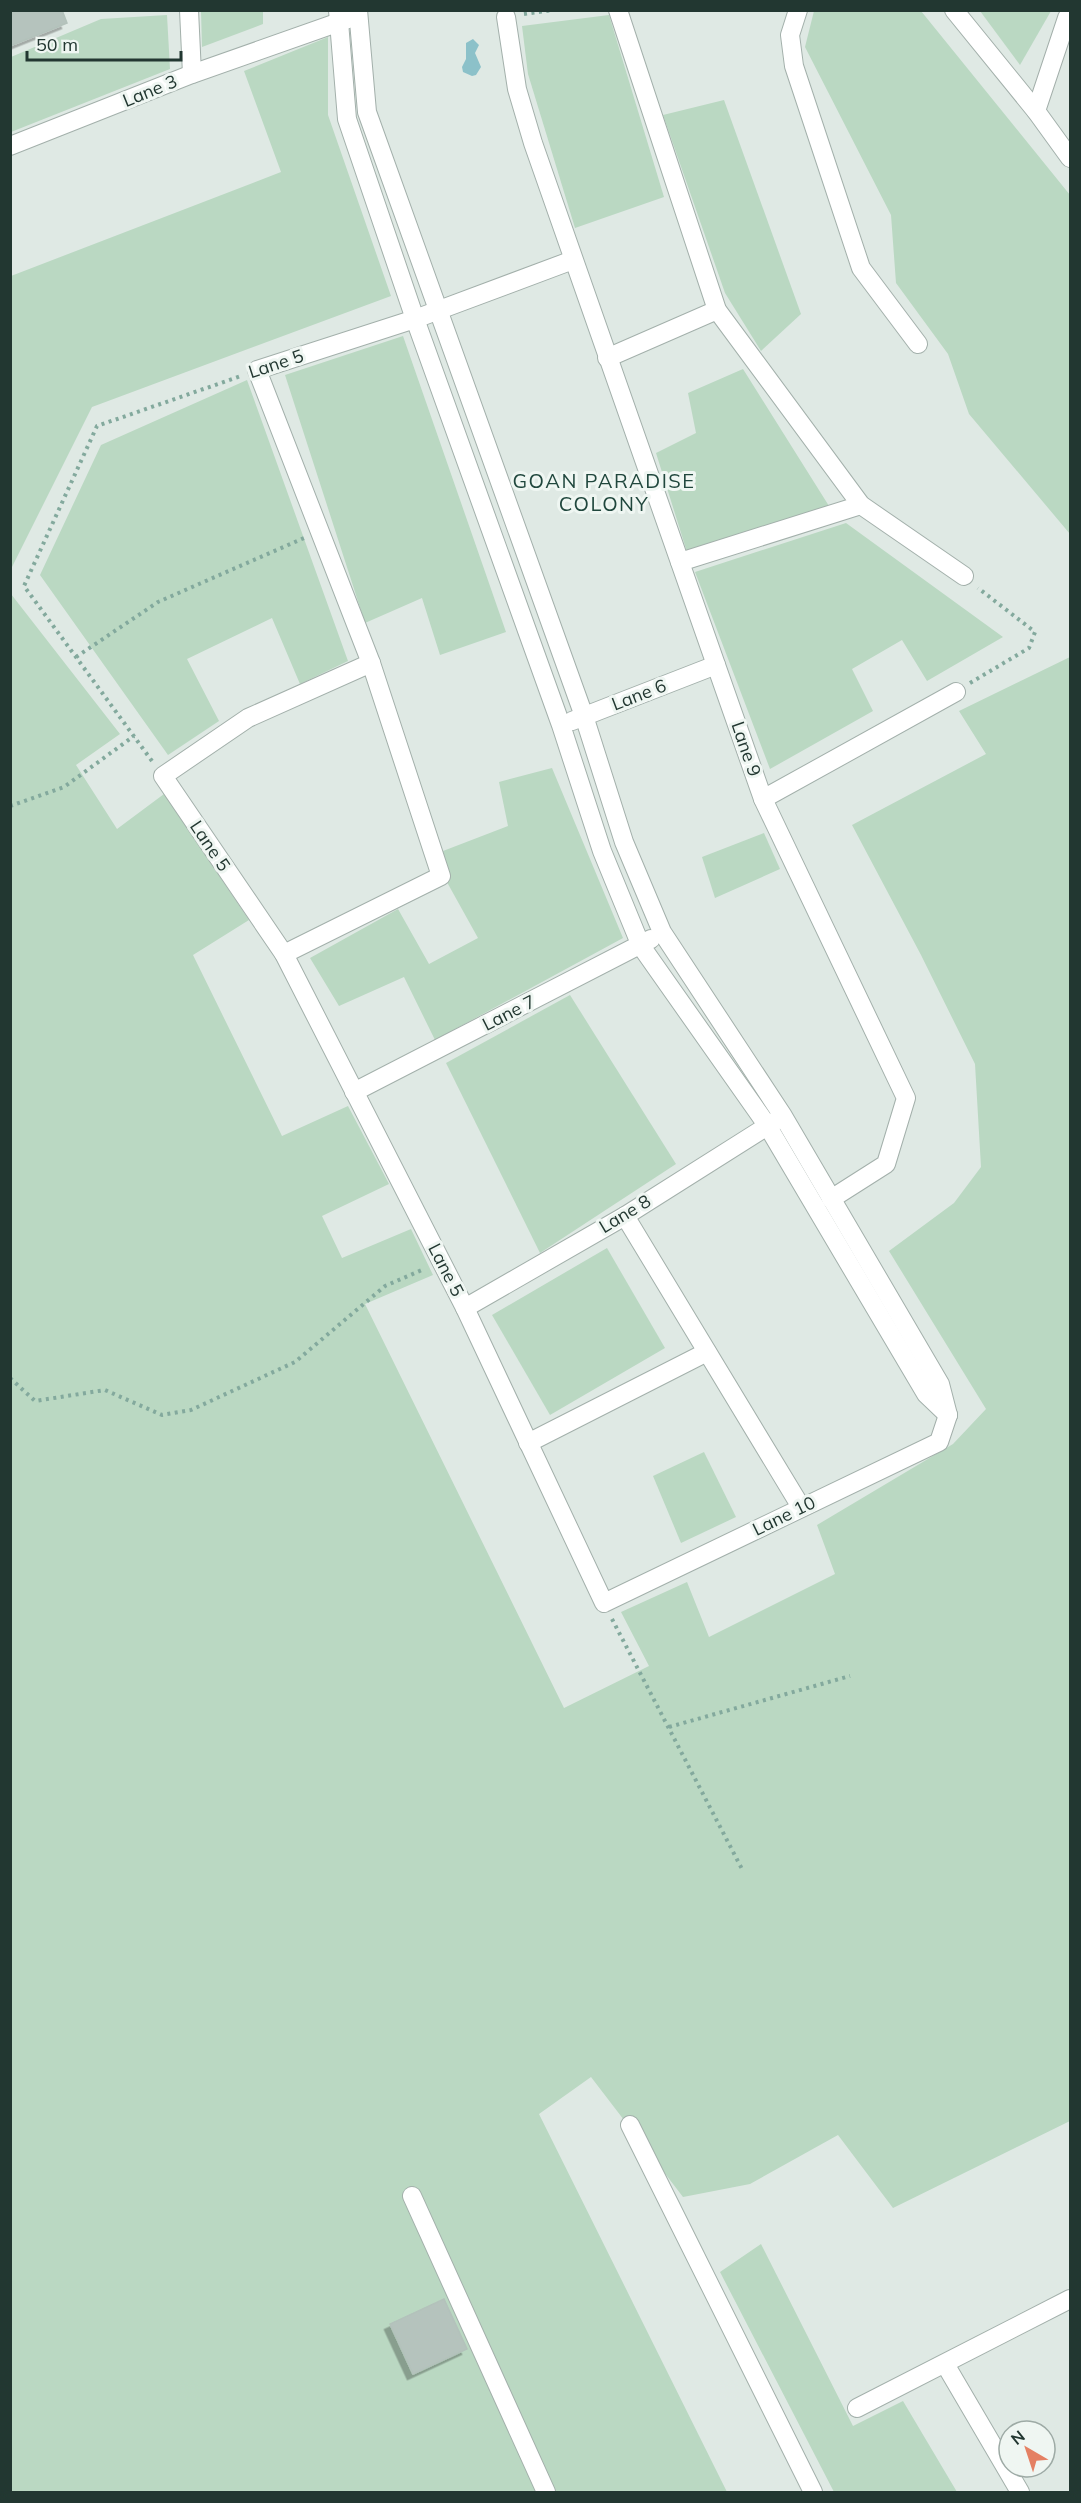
<svg xmlns="http://www.w3.org/2000/svg" width="1081" height="2503" viewBox="0 0 1081 2503" font-family="Mulish,sans-serif">
  <style>
    .green { fill: #bad8c2 }
    .water { fill: #8cc1c9 }
    .building { fill: #b5c3bd; stroke: #b3c2bb; stroke-width: 1.5; filter: url(#shadow) }
    .lines { fill: none; stroke-linecap: round; stroke-linejoin: round }
    .minor-casing { stroke: #a3b0ab; stroke-width: 20 }
    .path { stroke: #83a99d; stroke-width: 4; stroke-dasharray: 3 4.5; stroke-linecap: butt }
    .minor { stroke: #fff; stroke-width: 18 }
    .labels { text-anchor: middle; stroke-width: 6; stroke-linejoin: round; paint-order: stroke }
    .street-label { font-size: 18px; fill: #223731; stroke: #eff6f2 }
    .neighbourhood-label { font-size: 20px; letter-spacing: 1.5px; fill: #20473d; stroke: #eff6f2 }
  </style>
  <defs>
    <filter id="shadow"><feDropShadow dx="-5.5" dy="5.5" stdDeviation="0" flood-color="#0004"/></filter>
  </defs>
  <rect width="100%" height="100%" fill="#dfe9e4"/>
  <g class="green">
    <path d="M201 11H263V24L202 47Z"/>
    <path d="M814 11H921L1070 195V534L969 414 948 354 896 283 891 215 805 47Z"/>
    <path d="M980 11H1051L1020 65Z"/>
    <path d="M167 15 170 69 11 132V57L101 19Z"/>
    <path d="M609 15 664 197 575 228 528 74 522 26Z"/>
    <path d="M328 37V115L391 296 92 407 11 569V276L281 172 244 71Z"/>
    <path d="M724 100 801 314 761 351 725 293 663 115Z"/>
    <path d="M403 336 506 632 440 655 422 598 365 623 285 375Z"/>
    <path d="M743 369 829 506 687 552 656 453 696 433 688 393Z"/>
    <path d="M247 380 348 661 300 684 272 618 187 659 219 721 168 755 40 575 101 445Z"/>
    <path d="M846 523 1003 637 927 681 902 640 852 669 873 711 770 769 695 572Z"/>
    <path d="M11 594 120 734 76 765 117 829 164 794 249 920 193 955 282 1136 348 1106 389 1184 322 1216 342 1258 411 1229 433 1275 365 1304 564 1708 649 1666 621 1612 687 1582 709 1637 835 1574 817 1525 953 1444 986 1409 889 1251 954 1203 981 1167 975 1064 921 955 852 825 986 754 959 711 1070 657V2121L893 2208 838 2135 750 2184 683 2197 591 2077 539 2114 727 2492H11Z"/>
    <path d="M552 768 623 938 435 1040 404 977 339 1006 310 958 398 909 429 964 478 938 448 884 443 851 508 826 499 782Z"/>
    <path d="M764 833 780 869 715 898 702 857Z"/>
    <path d="M570 995 676 1164 540 1253 446 1063Z"/>
    <path d="M607 1248 665 1348 550 1415 492 1315Z"/>
    <path d="M704 1452 736 1517 681 1543 653 1476Z"/>
    <path d="M761 2244 853 2426 903 2401 957 2492H834L720 2272Z"/>
  </g>
  <path class="water" d="M473 39 479 45 475 53 481 67 476 75 472 76 463 72 462 67 466 59V43Z"/>
  <g class="building">
    <path d="M10 10H62L67 23 10 46Z"/>
    <path d="M444 2299 467 2349 413 2374 390 2324Z"/>
  </g>
  <g class="lines">
    <g class="minor-casing">
      <g id="minor">
        <path d="M189 10 192 74"/>
        <path d="M338 10 347 119 415 319 561 725 602 851 641 946 767 1125 926 1394 948 1415"/>
        <path d="M358 10 367 112 584 716 624 842 662 932 783 1116 940 1384 948 1415"/>
        <path d="M618 10 717 310 861 505 964 576"/>
        <path d="M798 10 790 35 794 66 861 268 918 344"/>
        <path d="M954 10 1036 111 1070 158"/>
        <path d="M506 17 517 89 533 143 763 799 906 1098 886 1164 831 1199"/>
        <path d="M1036 111 1067 18 1070 13"/>
        <path d="M10 146 192 74 348 19"/>
        <path d="M607 358 717 310"/>
        <path d="M680 562 861 505"/>
        <path d="M371 663 248 718 163 776 284 954 465 1308 604 1603 939 1442 948 1415"/>
        <path d="M572 721 716 665"/>
        <path d="M763 799 956 692"/>
        <path d="M284 954 441 876 371 663 257 370 415 319 573 260"/>
        <path d="M354 1092 651 939"/>
        <path d="M625 1216 801 1507"/>
        <path d="M465 1308 625 1216 777 1120"/>
        <path d="M528 1443 707 1352"/>
        <path d="M630 2125 813 2492"/>
        <path d="M412 2196 546 2492"/>
        <path d="M945 2364 1020 2492"/>
        <path d="M857 2408 1070 2299"/>
      </g>
    </g>
    <g class="path">
      <path d="M524 14 553 10"/>
      <path d="M76 657 158 602 304 538"/>
      <path d="M970 683 1029 648 1035 632 978 588"/>
      <path d="M152 761 24 586 97 426 241 376"/>
      <path d="M10 806 64 787 134 736"/>
      <path d="M10 1378 35 1401 105 1390 162 1415 191 1410 295 1362 385 1286 424 1269"/>
      <path d="M612 1619 742 1869"/>
      <path d="M669 1727 850 1676"/>
    </g>
    <use href="#minor" class="minor"/>
  </g>
  <g class="labels">
    <g class="street-label">
      <text transform="translate(150 91) rotate(-22)" y="6">Lane 3</text>
      <text transform="translate(276 364) rotate(-18)" y="6">Lane 5</text>
      <text transform="translate(639 695) rotate(-21)" y="6">Lane 6</text>
      <text transform="translate(746 749) rotate(71)" y="6">Lane 9</text>
      <text transform="translate(210 846) rotate(56)" y="6">Lane 5</text>
      <text transform="translate(509 1013) rotate(-27)" y="6">Lane 7</text>
      <text transform="translate(625 1214) rotate(-31)" y="6">Lane 8</text>
      <text transform="translate(446 1270) rotate(63)" y="6">Lane 5</text>
      <text transform="translate(784 1516) rotate(-26)" y="6">Lane 10</text>
    </g>
    <g class="neighbourhood-label">
      <text x="604" y="488">GOAN PARADISE<tspan x="604" dy="23">COLONY</tspan></text>
    </g>
  </g>
  <rect width="1081" height="2503" fill="none" stroke="#223731" stroke-width="24"/>
  <g transform="translate(1027 2449) rotate(321)"><circle r="28" fill="#eff6f2" stroke="#9daaa5" stroke-width="1.5"/>
  <path d="M0-4.5L10 22L0 15L-10 22Z" fill="#e48063"/>
  <text y="-9" font-size="16" font-weight="bold" text-anchor="middle" fill="#223731">N</text>
  </g>
  <path d="M27 51v9h154v-9" fill="none" stroke="#223731" stroke-width="3"/>
  <text x="36" y="51" font-size="18" fill="#223731" stroke="#eff6f2" stroke-width="4.5" paint-order="stroke">50 m</text>
</svg>
